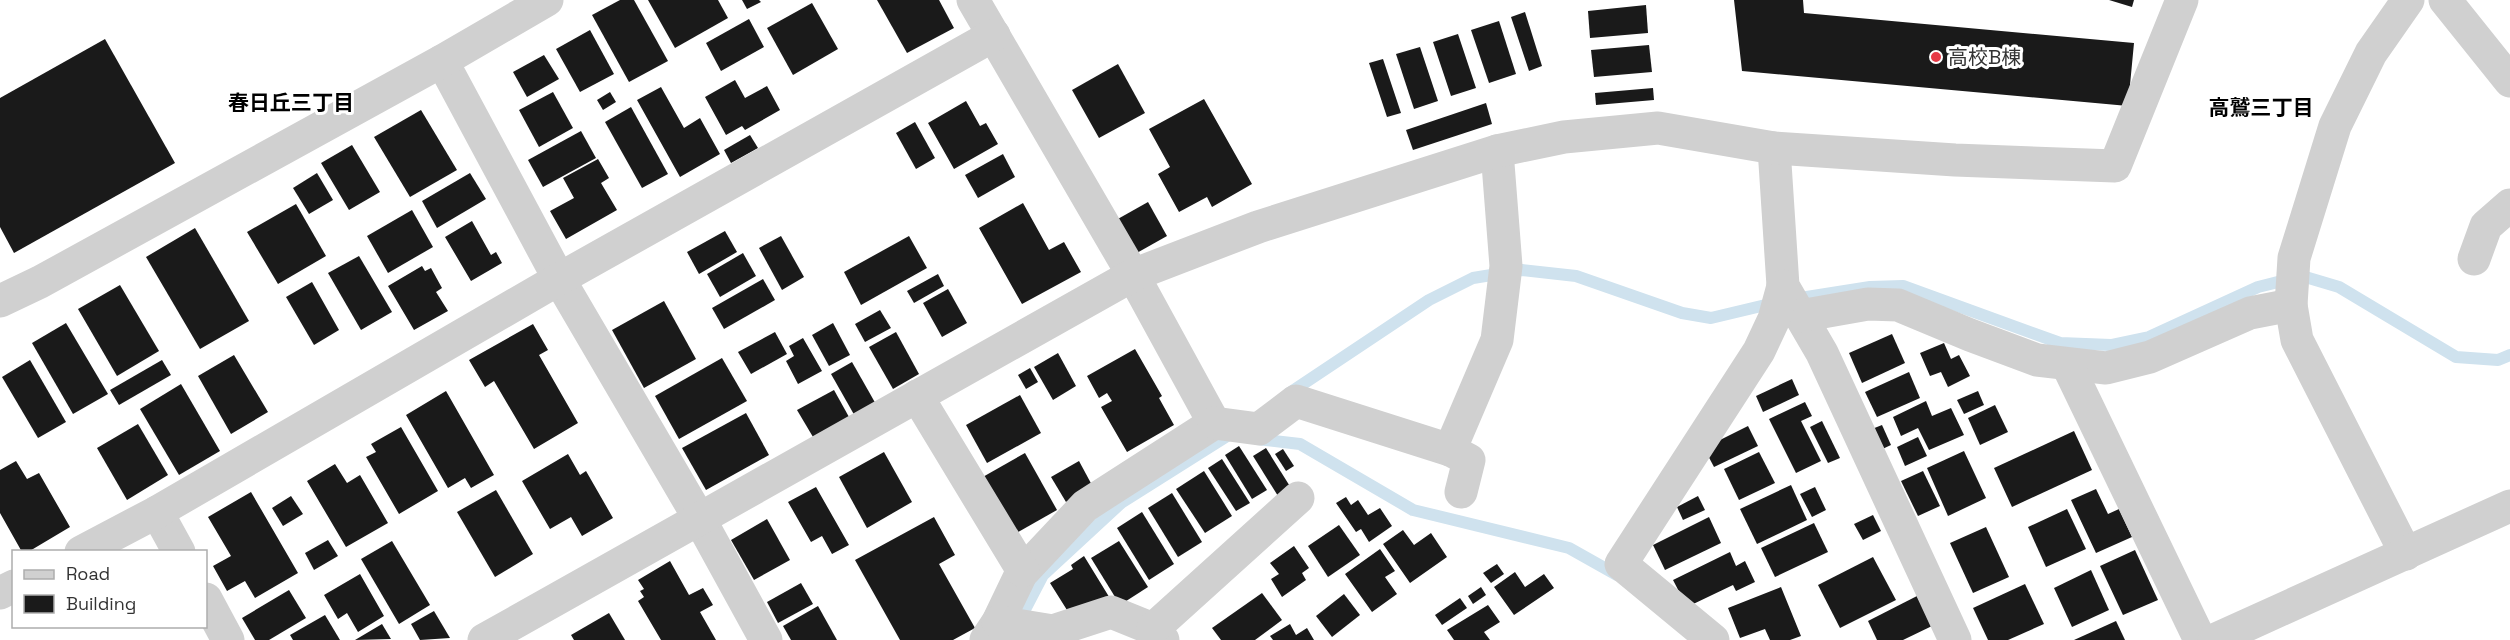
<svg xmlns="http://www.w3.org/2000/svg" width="2510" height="640" viewBox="0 0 2510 640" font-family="'Space Grotesk','Noto Sans JP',sans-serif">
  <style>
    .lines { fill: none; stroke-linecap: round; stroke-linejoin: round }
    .stream { stroke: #cfe2ee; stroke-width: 12 }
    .building { fill: #1a1a1a }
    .minor { stroke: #d0d0d0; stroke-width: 33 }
    .poi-dot { fill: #e63946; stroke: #fff; stroke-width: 2 }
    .labels { text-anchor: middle; stroke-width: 6; stroke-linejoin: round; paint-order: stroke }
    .poi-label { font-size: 20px; fill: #333; stroke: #fff; text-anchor: start }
    .neighbourhood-label { font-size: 21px; font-weight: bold; fill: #000; stroke: #fff }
  </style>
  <rect width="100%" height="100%" fill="#fff"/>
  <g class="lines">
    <g class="stream">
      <path d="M1794 299 1870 287 1903 286 2060 343 2111 345 2149 337 2258 287 2302 276 2339 287 2456 357 2498 360 2510 355"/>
      <path d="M1288 394 1429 300 1473 278 1522 270 1576 276 1682 313 1711 318 1774 303"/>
      <path d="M1257 439 1300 444 1413 510 1569 548 1617 575"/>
      <path d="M1018 623 1043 575 1121 503 1232 433"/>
    </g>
  </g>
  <g class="building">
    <path d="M620 0H634L668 61 629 82 592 15Z"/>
    <path d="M648 0H718L728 18 675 48Z"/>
    <path d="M742 0H759L761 2 747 9Z"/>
    <path d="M877 0H939L954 28 907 53Z"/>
    <path d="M1734 0H1803L1804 13 2134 43 2128 106 1742 71Z"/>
    <path d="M2109 0H2134L2132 7Z"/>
    <path d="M812 3 838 49 793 75 767 28Z"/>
    <path d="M1646 5 1648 33 1590 38 1588 11Z"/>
    <path d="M1525 12 1542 66 1529 71 1511 17Z"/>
    <path d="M749 19 764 47 721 71 706 43Z"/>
    <path d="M1499 21 1516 74 1489 83 1471 30Z"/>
    <path d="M590 30 614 74 580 92 556 49Z"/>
    <path d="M1458 34 1476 88 1451 96 1433 42Z"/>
    <path d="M105 39 175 163 14 253 0 227V98Z"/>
    <path d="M1649 45 1652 72 1594 77 1591 50Z"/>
    <path d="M1420 47 1438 101 1414 109 1396 54Z"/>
    <path d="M544 55 559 79 527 97 513 72Z"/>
    <path d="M1383 59 1401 113 1387 117 1369 63Z"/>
    <path d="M1118 64 1145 113 1099 138 1072 90Z"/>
    <path d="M735 80 745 98 767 86 780 110 745 130 742 126 726 135 705 97Z"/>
    <path d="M661 87 684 128 700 118 720 154 680 177 637 100Z"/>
    <path d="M1653 88 1654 100 1596 105 1595 93Z"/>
    <path d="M553 92 573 128 539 147 519 110Z"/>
    <path d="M610 92 616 102 603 110 597 100Z"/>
    <path d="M1204 99 1252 184 1212 207 1207 197 1179 212 1158 174 1170 167 1149 129Z"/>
    <path d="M966 101 980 126 986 123 998 144 954 169 928 123Z"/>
    <path d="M1486 103 1492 124 1413 150 1406 130Z"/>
    <path d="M631 107 668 174 642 188 605 122Z"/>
    <path d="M421 110 457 170 410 197 374 137Z"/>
    <path d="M915 122 935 158 916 169 896 133Z"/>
    <path d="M581 131 596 158 543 187 528 160Z"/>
    <path d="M750 135 758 148 731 163 724 150Z"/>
    <path d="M352 145 380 192 349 210 321 163Z"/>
    <path d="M1003 154 1015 177 978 198 965 175Z"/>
    <path d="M598 159 609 178 601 183 617 210 566 239 550 211 574 198 563 178Z"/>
    <path d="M317 173 333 200 309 214 293 188Z"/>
    <path d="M470 173 486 199 437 228 422 201Z"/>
    <path d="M1148 202 1167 236 1135 254 1116 220Z"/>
    <path d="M1023 203 1049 250 1064 242 1081 272 1022 304 979 228Z"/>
    <path d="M296 204 326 256 278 284 247 232Z"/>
    <path d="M412 210 433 247 388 273 367 236Z"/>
    <path d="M472 221 491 255 496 252 502 263 471 281 445 237Z"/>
    <path d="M195 228 249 321 200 349 146 257Z"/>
    <path d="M725 231 737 252 699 274 687 252Z"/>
    <path d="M781 236 804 277 782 290 759 248Z"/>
    <path d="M909 236 927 268 861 305 844 272Z"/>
    <path d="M743 253 756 276 720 297 707 274Z"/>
    <path d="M359 256 392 312 361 330 328 273Z"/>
    <path d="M422 266 425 271 431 268 442 288 436 292 448 311 414 330 388 286Z"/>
    <path d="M938 274 944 286 914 303 907 291Z"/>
    <path d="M763 279 775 300 724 329 712 308Z"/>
    <path d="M312 282 339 330 314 345 286 297Z"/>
    <path d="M120 285 159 351 117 376 78 309Z"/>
    <path d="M948 289 967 323 942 337 923 303Z"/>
    <path d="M664 301 696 359 644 388 612 330Z"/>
    <path d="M880 310 891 328 865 342 855 324Z"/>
    <path d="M66 323 108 394 73 414 32 343Z"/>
    <path d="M833 323 850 355 829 366 812 335Z"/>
    <path d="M533 324 548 350 539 355 578 423 534 449 494 381 485 387 469 360Z"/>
    <path d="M775 332 787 354 751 374 738 352Z"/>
    <path d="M896 332 919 374 893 389 869 347Z"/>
    <path d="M1892 334 1905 363 1862 383 1849 353Z"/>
    <path d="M803 338 822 371 798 384 786 361 794 356 789 346Z"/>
    <path d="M1944 343 1951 359 1959 355 1970 376 1948 387 1941 372 1930 376 1920 353Z"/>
    <path d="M1135 349 1162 396 1159 398 1174 425 1127 452 1101 407 1112 401 1107 393 1099 398 1087 376Z"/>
    <path d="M1058 353 1076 386 1053 400 1034 367Z"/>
    <path d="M234 355 268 412 231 434 198 376Z"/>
    <path d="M722 358 747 401 679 439 655 396Z"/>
    <path d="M30 360 66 422 38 438 2 377Z"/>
    <path d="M162 360 171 375 119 405 110 390Z"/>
    <path d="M852 362 877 406 856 418 831 374Z"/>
    <path d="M1030 368 1038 382 1026 389 1018 375Z"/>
    <path d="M1909 372 1920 398 1877 417 1865 392Z"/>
    <path d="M1792 379 1799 395 1763 412 1756 396Z"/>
    <path d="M181 384 220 451 179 475 140 409Z"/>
    <path d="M834 390 849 417 813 437 797 410Z"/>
    <path d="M446 391 494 475 471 488 465 478 448 488 406 415Z"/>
    <path d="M1978 391 1984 405 1964 414 1957 400Z"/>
    <path d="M1020 395 1041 433 987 463 966 425Z"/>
    <path d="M1926 401 1932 416 1951 408 1964 435 1929 450 1918 428 1901 436 1893 417Z"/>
    <path d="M1805 402 1812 416 1801 421 1821 461 1796 473 1769 419Z"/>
    <path d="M1995 405 2008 432 1980 445 1968 418Z"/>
    <path d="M746 413 769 455 706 490 682 448Z"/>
    <path d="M1822 421 1840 458 1828 463 1810 427Z"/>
    <path d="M138 424 168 475 127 500 97 448Z"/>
    <path d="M1882 425 1891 445 1876 452 1867 431Z"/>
    <path d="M1748 426 1758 446 1714 467 1704 448Z"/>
    <path d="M401 427 438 491 399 514 366 457 376 452 371 444Z"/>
    <path d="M2074 431 2092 470 2012 507 1994 468Z"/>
    <path d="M1918 437 1927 456 1905 466 1897 447Z"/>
    <path d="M1239 446 1267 490 1252 499 1225 455Z"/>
    <path d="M1266 448 1291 488 1278 496 1253 456Z"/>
    <path d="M1283 449 1294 466 1286 471 1275 454Z"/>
    <path d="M1964 451 1986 498 1948 516 1927 468Z"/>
    <path d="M884 452 912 502 867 528 839 477Z"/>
    <path d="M1759 452 1775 483 1739 500 1724 469Z"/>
    <path d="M1025 453 1057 510 1013 535 981 478Z"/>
    <path d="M568 454 580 475 586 471 613 518 582 536 571 517 550 529 522 481Z"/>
    <path d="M1222 459 1250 503 1236 511 1208 468Z"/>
    <path d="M16 461 27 479 39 473 70 527 28 552H22L0 513V470Z"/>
    <path d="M1079 461 1093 487 1066 502 1051 477Z"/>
    <path d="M335 464 347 483 360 475 388 523 346 547 307 481Z"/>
    <path d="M1204 471 1232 516 1205 533 1176 489Z"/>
    <path d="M1923 471 1940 506 1918 516 1901 481Z"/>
    <path d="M1791 485 1807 520 1757 544 1740 509Z"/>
    <path d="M816 487 849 545 832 554 822 536 811 542 788 502Z"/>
    <path d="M1815 487 1826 510 1812 517 1800 494Z"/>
    <path d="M2096 489 2108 514 2119 509 2132 537 2096 553 2071 500Z"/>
    <path d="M496 490 533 554 495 577 457 512Z"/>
    <path d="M251 492 298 573 255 598 245 581 227 591 213 566 231 556 208 517Z"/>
    <path d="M1172 493 1202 542 1178 557 1148 508Z"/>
    <path d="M291 496 303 514 283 526 272 508Z"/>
    <path d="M1698 496 1705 510 1683 520 1677 507Z"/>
    <path d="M1346 497 1351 505 1358 500 1368 515 1380 508 1392 526 1369 542 1361 529 1356 532 1336 503Z"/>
    <path d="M2067 509 2086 549 2046 567 2028 527Z"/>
    <path d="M1142 512 1174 564 1149 580 1117 528Z"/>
    <path d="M1873 515 1881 531 1863 540 1854 524Z"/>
    <path d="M934 517 955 555 939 564 975 628 953 640H900L855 560Z"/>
    <path d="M1709 517 1721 543 1665 570 1653 545Z"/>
    <path d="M767 519 790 560 754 580 731 540Z"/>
    <path d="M1814 523 1828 552 1775 577 1761 548Z"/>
    <path d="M1339 525 1360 555 1328 577 1308 546Z"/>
    <path d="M1986 527 2009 577 1973 593 1950 543Z"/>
    <path d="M1403 530 1414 545 1431 533 1447 557 1410 583 1383 544Z"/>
    <path d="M328 540 338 556 314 570 305 553Z"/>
    <path d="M392 541 430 605 399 624 361 559Z"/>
    <path d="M1119 541 1148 587 1120 605 1091 558Z"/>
    <path d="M1294 546 1309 568 1302 573 1306 580 1282 597 1271 579 1279 574 1270 563Z"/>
    <path d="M1380 549 1395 571 1385 577 1397 594 1372 612 1345 574Z"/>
    <path d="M2135 550 2158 600 2123 615 2100 566Z"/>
    <path d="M1730 552 1736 566 1745 561 1755 582 1736 591 1733 585 1687 607 1673 580Z"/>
    <path d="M1084 556 1111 600 1072 618 1050 583 1073 569 1071 565Z"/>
    <path d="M1873 557 1896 600 1840 628 1818 585Z"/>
    <path d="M670 561 689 595 703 588 713 605 700 612 716 640H661L638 601 644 597 640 591 644 589 638 580Z"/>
    <path d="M1497 564 1504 574 1491 583 1483 573Z"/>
    <path d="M2091 570 2109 610 2072 627 2054 588Z"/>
    <path d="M1515 572 1525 587 1544 574 1554 588 1514 615 1494 587Z"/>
    <path d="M360 574 384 616 358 632 347 613 338 619 324 595Z"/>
    <path d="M801 583 813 604 778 623 767 602Z"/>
    <path d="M2025 584 2044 624 2008 640H1988L1973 608Z"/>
    <path d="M1481 587 1486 595 1473 604 1468 596Z"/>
    <path d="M1781 587 1801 636 1790 640H1770L1765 629 1740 638 1728 608Z"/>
    <path d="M289 590 306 618 269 640H255L242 618Z"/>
    <path d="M1262 593 1282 620 1255 640H1221L1212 628Z"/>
    <path d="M1344 594 1360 615 1332 637 1316 616Z"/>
    <path d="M1917 596 1932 626 1903 640H1877L1868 621Z"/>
    <path d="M1460 598 1467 608 1442 625 1435 615Z"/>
    <path d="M1488 605 1500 622 1484 632 1490 640H1454L1447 630Z"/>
    <path d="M818 606 837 640H791L783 626Z"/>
    <path d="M434 611 450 638 420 640 411 624Z"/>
    <path d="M609 613 625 640H574L571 635Z"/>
    <path d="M325 615 340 640H293L290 635Z"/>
    <path d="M2116 621 2125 640H2074Z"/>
    <path d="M382 624 391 639 355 640Z"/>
    <path d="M1290 624 1296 635 1307 628 1314 640H1273L1270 636Z"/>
  </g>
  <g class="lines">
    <g class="minor">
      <path d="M973 0 1133 275 1214 423 1085 506 1021 574 998 622 986 640"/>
      <path d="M2445 0 2510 81"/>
      <path d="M442 61 559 279 699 518 766 640"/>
      <path d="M1774 148 1783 286 1822 353 1955 640"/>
      <path d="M2474 259 2486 226 2510 205"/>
      <path d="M0 301 40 282 442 61 547 0"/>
      <path d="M1800 316 1868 304 1898 305 1970 335 2037 360 2106 368 2150 357 2250 313 2291 305"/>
      <path d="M2067 364 2200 640"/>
      <path d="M917 396 1023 571"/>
      <path d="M1214 423 1259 429 1296 401 1450 450"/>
      <path d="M1461 492 1469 460 1450 450 1497 340 1506 266 1497 151"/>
      <path d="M157 512 179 552"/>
      <path d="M81 552 157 512 559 279 994 35"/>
      <path d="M2406 554 2297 340 2291 305 2294 258 2335 126 2371 53 2408 0"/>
      <path d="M0 593 14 586"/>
      <path d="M206 599 228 640"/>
      <path d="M998 622 1053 631 1111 612 1153 629 1163 640"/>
      <path d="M1153 629 1298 498"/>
      <path d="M484 640 1133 275 1258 227 1497 151 1564 137 1658 128 1774 148 1955 160 2115 166 2182 0"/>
      <path d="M1713 640 1621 564 1759 351 1774 319 1783 286"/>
      <path d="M2214 640 2510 506"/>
    </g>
  </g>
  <circle class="poi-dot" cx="1936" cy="57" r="6"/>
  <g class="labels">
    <g class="poi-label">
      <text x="1948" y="64">高校B棟</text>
    </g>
    <g class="neighbourhood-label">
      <text x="291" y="110">春日丘三丁目</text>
      <text x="2261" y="115">高鷲三丁目</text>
    </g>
  </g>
  <rect x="12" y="550" width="195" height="78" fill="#ffffff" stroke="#adadad" stroke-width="1.5"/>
  <rect x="24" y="570" width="30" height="9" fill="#d0d0d0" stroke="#adadad" stroke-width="1.5"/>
  <text x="66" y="580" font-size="18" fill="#333333">Road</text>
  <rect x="24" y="595" width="30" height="18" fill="#1a1a1a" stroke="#adadad" stroke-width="1.5"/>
  <text x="66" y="610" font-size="18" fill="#333333">Building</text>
</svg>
